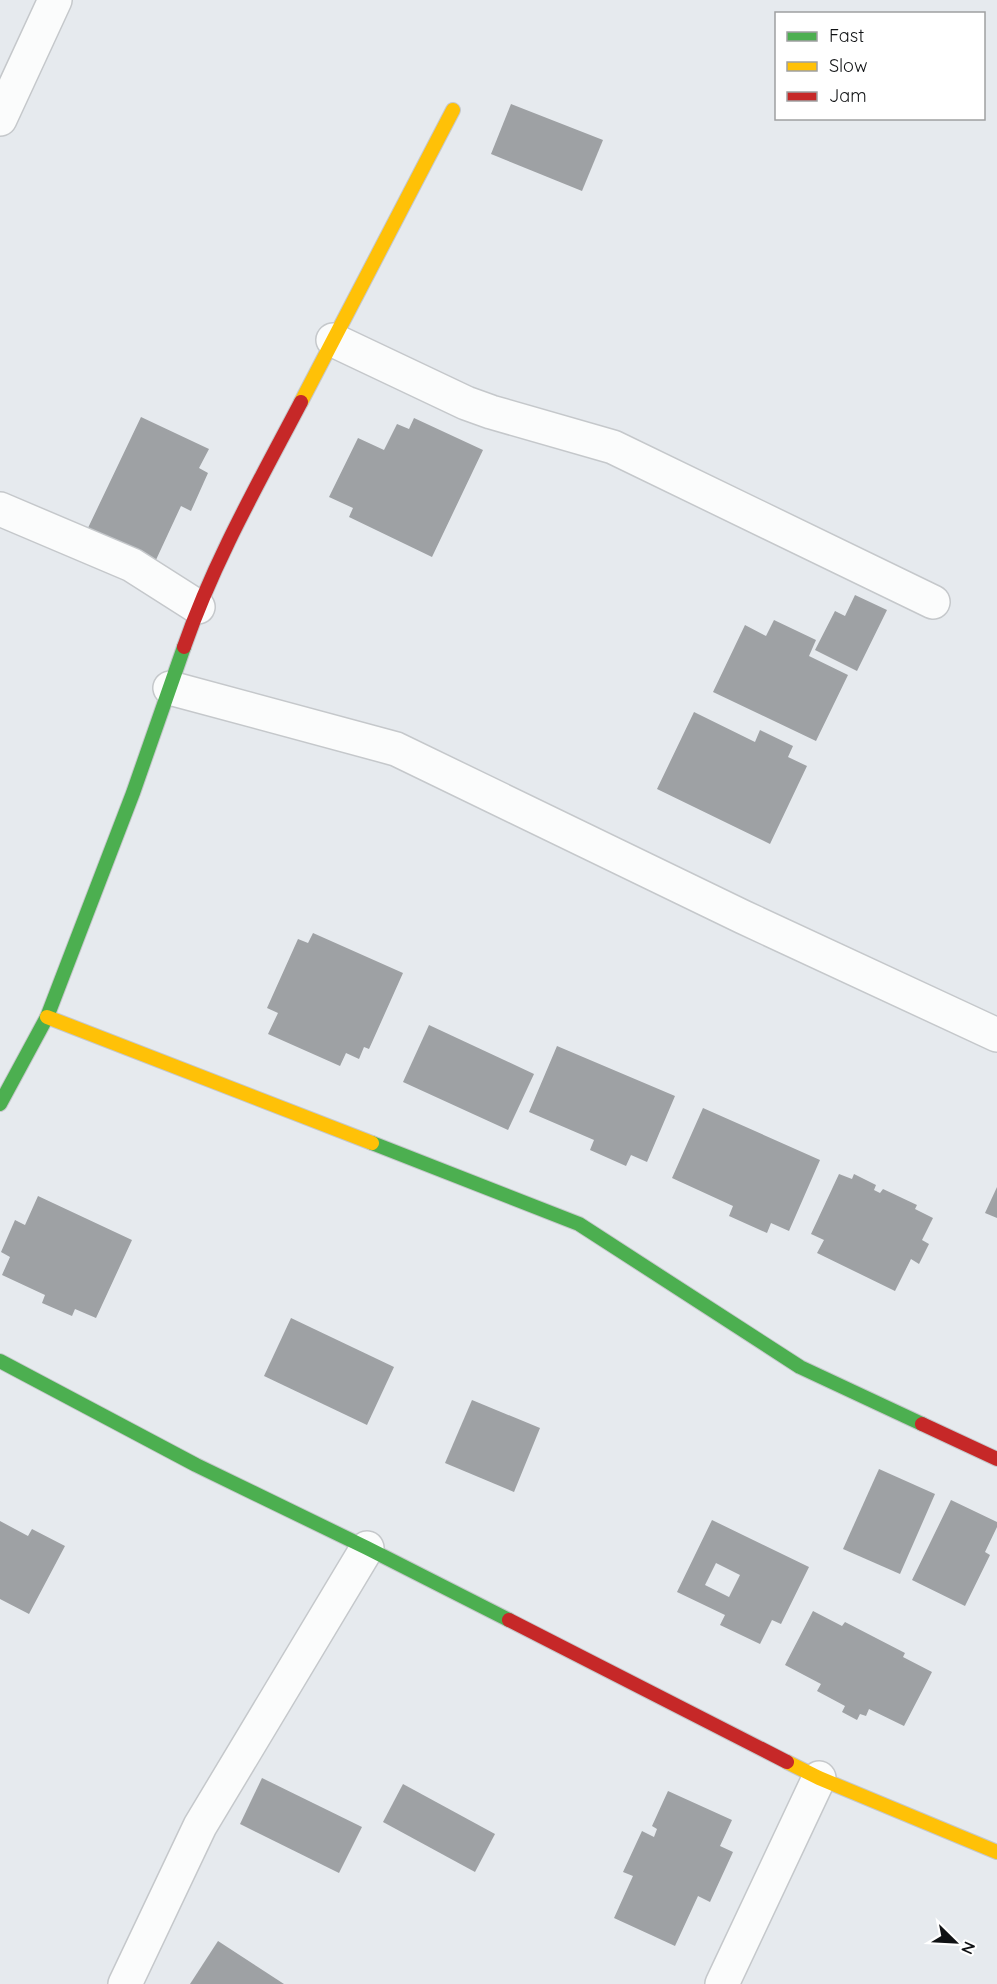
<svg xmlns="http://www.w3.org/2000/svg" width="997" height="1984" viewBox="0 0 997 1984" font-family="Quicksand,sans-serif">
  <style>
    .building { fill: #9ea1a4; fill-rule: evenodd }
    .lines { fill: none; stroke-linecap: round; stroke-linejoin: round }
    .street-casing { stroke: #c5c8cb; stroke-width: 36 }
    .fast-casing { stroke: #c5c8cb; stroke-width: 16 }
    .slow-casing { stroke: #c5c8cb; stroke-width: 16 }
    .jam-casing { stroke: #c5c8cb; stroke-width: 16 }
    .street { stroke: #fbfcfc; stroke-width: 33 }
    .fast { stroke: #4caf50; stroke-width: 14 }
    .slow { stroke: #ffc107; stroke-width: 14 }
    .jam { stroke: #c62828; stroke-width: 14 }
  </style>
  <rect width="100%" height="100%" fill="#e6eaee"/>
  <g class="building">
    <path d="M511 104 603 140 582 191 491 154Z"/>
    <path d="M141 417 209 449 199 468 208 473 191 511 181 506 155 562 87 530Z"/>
    <path d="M414 418 483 450 432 557 349 517 353 508 329 497 358 438 384 450 397 424 409 429Z"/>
    <path d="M855 595 887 610 857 671 815 650 835 611 845 616Z"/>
    <path d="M774 620 816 640 809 656 848 675 816 741 713 692 745 625 766 636Z"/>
    <path d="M694 712 755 742 760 730 793 746 788 757 807 766 770 844 657 789Z"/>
    <path d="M313 933 403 973 369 1049 364 1047 359 1059 346 1053 340 1066 268 1034 278 1013 267 1008 298 939 308 943Z"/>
    <path d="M429 1025 534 1074 508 1130 403 1082Z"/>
    <path d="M557 1046 675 1096 647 1162 631 1155 626 1166 590 1150 594 1140 529 1112Z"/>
    <path d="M703 1108 820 1160 789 1231 771 1223 767 1233 729 1216 733 1206 672 1178Z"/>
    <path d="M839 1174 852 1179 854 1174 876 1185 874 1190 880 1193 883 1189 917 1205 915 1209 933 1218 922 1240 929 1244 919 1264 911 1259 895 1291 817 1253 824 1240 811 1234Z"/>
    <path d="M997 1187V1218L985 1213Z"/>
    <path d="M38 1196 132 1240 96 1318 75 1309 72 1316 42 1303 45 1295 2 1275 10 1257 1 1252 15 1220 25 1225Z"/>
    <path d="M291 1318 394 1367 367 1425 264 1376Z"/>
    <path d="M472 1400 540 1428 514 1492 445 1463Z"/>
    <path d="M879 1469 935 1494 900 1574 843 1549Z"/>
    <path d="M951 1500 997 1522V1527L985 1552 990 1555 965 1606 912 1580Z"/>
    <path d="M712 1520 809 1567 781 1624 772 1620 760 1644 720 1625 725 1615 677 1592ZM716 1563 740 1575 729 1597 705 1585Z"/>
    <path d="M0 1521 28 1536 32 1529 65 1546 29 1614 0 1599Z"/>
    <path d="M813 1611 842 1626 845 1622 905 1653 903 1657 932 1672 904 1726 869 1709 866 1716 860 1714 857 1720 842 1712 845 1706 817 1691 821 1684 785 1665Z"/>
    <path d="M262 1778 362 1827 339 1873 240 1824Z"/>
    <path d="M403 1784 495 1834 475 1872 383 1822Z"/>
    <path d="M668 1791 732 1820 720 1846 733 1852 710 1902 698 1896 675 1946 614 1918 633 1876 623 1872 642 1831 654 1837 657 1829 652 1826Z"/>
    <path d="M218 1941 284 1984H190Z"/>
  </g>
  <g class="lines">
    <g class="street-casing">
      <g id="street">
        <path d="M0 119 55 0"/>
        <path d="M333 340 466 403 491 412 613 447 933 602"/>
        <path d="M0 509 132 565 198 607"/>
        <path d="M170 688 396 749 743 917 997 1035"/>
        <path d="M125 1984 200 1826 367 1548"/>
        <path d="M722 1984 819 1778"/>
      </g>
    </g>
    <g class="fast-casing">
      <g id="fast">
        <path d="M0 1104 47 1017 133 793 184 647"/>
        <path d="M372 1143 579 1224 800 1367 922 1424"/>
        <path d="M0 1361 196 1465 367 1548 509 1620"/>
      </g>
    </g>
    <g class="slow-casing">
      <g id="slow">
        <path d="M301 402 453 110"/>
        <path d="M47 1017 372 1143"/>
        <path d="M787 1762 819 1778 997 1852"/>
      </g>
    </g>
    <g class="jam-casing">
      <g id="jam">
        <path d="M184 647C214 561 259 482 301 402"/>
        <path d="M922 1424 997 1459"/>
        <path d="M509 1620 787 1762"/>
      </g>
    </g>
    <use href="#street" class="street"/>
    <use href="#fast" class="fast"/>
    <use href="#slow" class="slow"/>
    <use href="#jam" class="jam"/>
  </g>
  <rect x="775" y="12" width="210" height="108" fill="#ffffff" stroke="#9fa0a1" stroke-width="1.5"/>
  <rect x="787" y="32" width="30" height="9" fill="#4caf50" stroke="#9fa0a1" stroke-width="1.5"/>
  <text x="829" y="42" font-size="18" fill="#101214">Fast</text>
  <rect x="787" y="62" width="30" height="9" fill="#ffc107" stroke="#9fa0a1" stroke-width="1.5"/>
  <text x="829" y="72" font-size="18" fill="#101214">Slow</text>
  <rect x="787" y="92" width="30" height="9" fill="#c62828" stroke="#9fa0a1" stroke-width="1.5"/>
  <text x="829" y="102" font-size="18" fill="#101214">Jam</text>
  <g transform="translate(955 1942) rotate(114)" stroke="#ffffff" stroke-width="4.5" paint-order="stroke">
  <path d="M0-4.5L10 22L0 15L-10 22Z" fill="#101214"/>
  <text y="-9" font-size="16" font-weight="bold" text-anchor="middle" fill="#101214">N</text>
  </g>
</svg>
